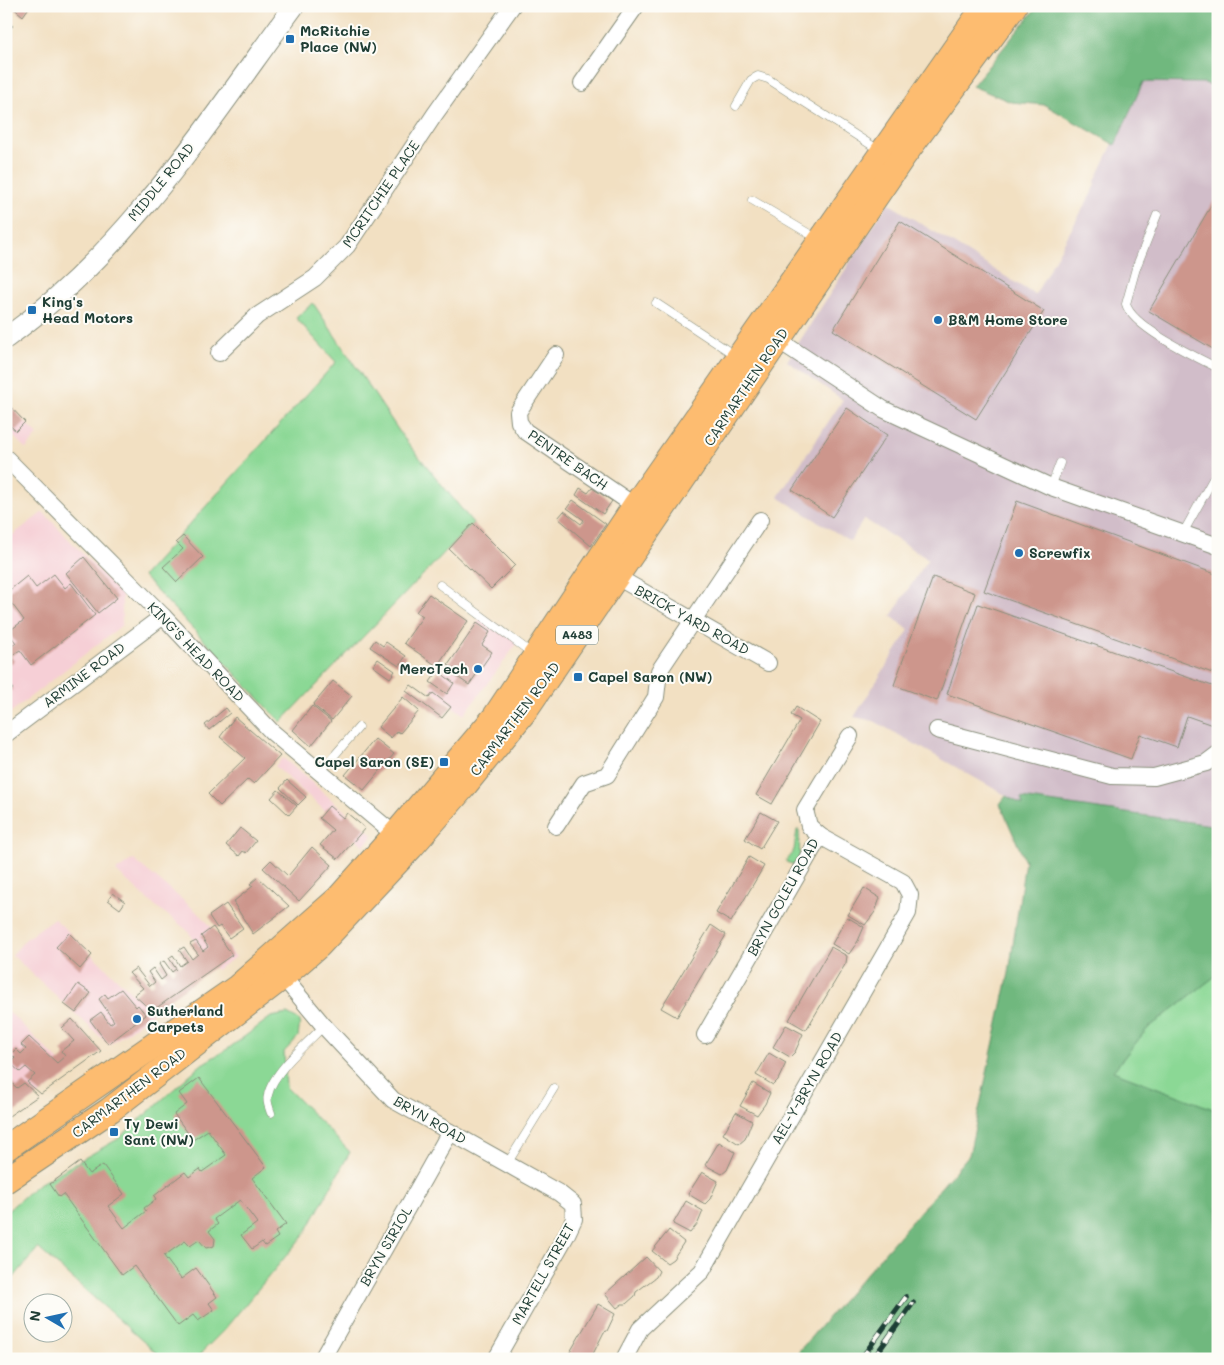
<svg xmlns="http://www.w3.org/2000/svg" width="1224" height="1365" viewBox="0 0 1224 1365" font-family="Mali,sans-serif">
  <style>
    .built { fill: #f6cfd6 }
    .industrial { fill: #d1bdc9 }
    .green { fill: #8bd895; stroke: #558a64 }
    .forest { fill: #70b87e; stroke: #487a59 }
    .building { fill: #cd968c }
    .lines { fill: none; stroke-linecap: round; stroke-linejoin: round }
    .service-casing { stroke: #888e7b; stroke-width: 9 }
    .minor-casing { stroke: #888e7b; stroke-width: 18 }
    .tertiary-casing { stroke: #888e7b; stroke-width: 22 }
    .primary-casing { stroke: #888e7b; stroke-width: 27 }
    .service { stroke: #fff; stroke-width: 8 }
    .minor { stroke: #fff; stroke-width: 16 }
    .tertiary { stroke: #fff; stroke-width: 20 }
    .primary { stroke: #fdbc6f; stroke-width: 25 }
    .rail-casing { stroke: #1f3d34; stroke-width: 5.5 }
    .rail { stroke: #fdfcf7; stroke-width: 4; stroke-dasharray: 11; stroke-linecap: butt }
    .poi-dot { fill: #1f6fb2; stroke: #fdfcf7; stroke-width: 2 }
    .labels { text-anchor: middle; stroke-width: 4; stroke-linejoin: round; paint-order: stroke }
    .shield { fill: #fdfcf7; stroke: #62766e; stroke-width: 1 }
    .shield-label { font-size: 12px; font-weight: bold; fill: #1f3d34 }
    .poi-label { font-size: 14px; font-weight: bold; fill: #1f3d34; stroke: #fdfcf7; text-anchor: start }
    .street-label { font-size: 14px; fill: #1f3d34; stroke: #fdfcf7 }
  </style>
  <rect width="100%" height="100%" fill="#fdfcf7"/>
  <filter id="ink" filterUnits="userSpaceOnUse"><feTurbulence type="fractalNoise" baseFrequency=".02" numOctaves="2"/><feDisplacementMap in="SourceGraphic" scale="10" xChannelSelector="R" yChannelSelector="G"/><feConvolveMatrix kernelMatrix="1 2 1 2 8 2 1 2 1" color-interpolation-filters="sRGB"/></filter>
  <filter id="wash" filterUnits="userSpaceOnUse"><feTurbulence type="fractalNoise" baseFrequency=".0096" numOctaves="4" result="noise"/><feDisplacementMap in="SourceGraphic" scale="20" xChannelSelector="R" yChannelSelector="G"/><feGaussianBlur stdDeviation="1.12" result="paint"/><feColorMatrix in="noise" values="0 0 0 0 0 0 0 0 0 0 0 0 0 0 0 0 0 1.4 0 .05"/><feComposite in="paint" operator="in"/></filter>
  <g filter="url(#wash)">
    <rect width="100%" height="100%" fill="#f2e0c2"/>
    <g class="built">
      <path d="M6 402 38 435 26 449 6 429Z"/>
      <path d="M43 512 122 595V625L6 716V540Z"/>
      <path d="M483 614 519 641 464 715 430 689Z"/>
      <path d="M283 758 373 835 364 846 275 766Z"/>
      <path d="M133 859 202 916 236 957 216 970 187 930 148 900 116 871Z"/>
      <path d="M54 918 153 1013 109 1045 12 955 26 939Z"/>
      <path d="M6 1009 71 1073 6 1118Z"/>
    </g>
    <path class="industrial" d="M1143 82 1204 83 1218 87V826L1021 798 1023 805 874 721 854 717 909 630 891 616 928 559 864 519 850 541 778 497 843 400 787 361 888 203 1035 295 1096 185 1095 181Z"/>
    <g class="green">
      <path d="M313 303 403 437 473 523 281 722 143 576 336 362 296 318Z"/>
      <path d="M797 830H799L800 864 795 865 786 862 794 850Z"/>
      <path d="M1218 974V1111L1113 1071 1147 1029Z"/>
      <path d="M287 1014 300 1021 298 1037 284 1052 286 1087 350 1152 306 1232 223 1331 195 1359H163L38 1248 6 1287V1212L37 1185 118 1139 202 1064 229 1048 271 1017Z"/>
    </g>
    <g class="forest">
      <path d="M1038 6H1218V87L1204 83 1143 82 1115 145 1045 105 1011 102 972 86Z"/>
      <path d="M1006 796 1023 805 1021 798 1218 826V974L1147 1029 1113 1071 1218 1111V1359H792L969 1155 1009 973 1025 861 1000 804Z"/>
    </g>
    <g id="blocks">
      <g class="building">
        <path d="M11 6H30L23 16Z"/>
        <path d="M6 20 13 26 6 33Z"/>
        <path d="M1218 194V352L1149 311Z"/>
        <path d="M900 221 1044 311 976 419 833 330Z"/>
        <path d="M6 402 25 422 16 431 6 422Z"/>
        <path d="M847 408 887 435 832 517 792 490Z"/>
        <path d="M580 488 588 493 592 488 612 501 603 514 576 495Z"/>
        <path d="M573 500 606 524 591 546 558 518 564 511 581 524 584 520 567 508Z"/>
        <path d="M1017 501 1218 575V675L984 591Z"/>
        <path d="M473 523 515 565 491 589 449 549Z"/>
        <path d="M183 536 203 557 177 582 163 567 183 549 176 542Z"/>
        <path d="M84 557 117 598 98 613 66 573Z"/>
        <path d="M54 574 65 588 71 583 95 615 31 665 20 650 11 656 14 661 6 667V650L16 643 8 632 24 620 6 596V593L27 576 36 588Z"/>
        <path d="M933 577 975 593 937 701 894 685Z"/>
        <path d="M429 594 468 621 437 666 404 643 423 616 416 612Z"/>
        <path d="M978 604 1218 688V727L1187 716 1177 747 1140 734 1131 759 947 694Z"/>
        <path d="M477 623 490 632 482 645 492 652 469 685 456 676 459 672 448 665Z"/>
        <path d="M375 640 383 646 386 642 406 656 399 666 370 647Z"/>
        <path d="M378 659 395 671 390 678 373 666Z"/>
        <path d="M438 671 454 683 447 694 430 682Z"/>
        <path d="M6 681 13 689 6 694Z"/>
        <path d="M333 681 352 696 332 720 313 705Z"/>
        <path d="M411 685 429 698 433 693 451 707 442 718 406 691Z"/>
        <path d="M403 697 419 711 400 733 397 731 391 738 378 727Z"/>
        <path d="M312 706 331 721 311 746 293 730Z"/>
        <path d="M796 707 820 722 772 804 756 795 800 720 791 715Z"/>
        <path d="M226 708 230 713 209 730 205 725Z"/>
        <path d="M235 717 280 756 254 784 248 779 220 806 208 794 245 758 220 737Z"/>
        <path d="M375 739 394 754 364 790 345 775Z"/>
        <path d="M287 780 306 797 298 805 280 788Z"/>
        <path d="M278 790 297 806 289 815 271 798Z"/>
        <path d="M329 806 343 818 347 813 365 828 338 859 320 845 333 830 319 818Z"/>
        <path d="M761 812 777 821 760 849 745 839Z"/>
        <path d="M240 828 256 841 246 853 243 851 239 856 226 845Z"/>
        <path d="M312 847 332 865 299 901 263 868 271 860 288 876Z"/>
        <path d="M749 857 764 866 731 922 716 913Z"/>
        <path d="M258 877 289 906 253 934 233 902 253 886 250 884Z"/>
        <path d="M864 888 880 898 875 912 865 925 848 915Z"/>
        <path d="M113 893 125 902 120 909 108 900Z"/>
        <path d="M226 904 243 928 229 938 220 926 217 928 209 916Z"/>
        <path d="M847 917 864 927 858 941 849 954 832 944Z"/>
        <path d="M711 925 726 935 677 1017 661 1008Z"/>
        <path d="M213 927 232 955 152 1011 134 995 143 988 129 973 136 968 150 986 155 982 148 972 153 968 161 980 166 976 159 964 164 961 172 972 176 969 169 958 173 955 180 966 187 961 179 950 184 947 192 959 198 954 190 944 196 941 203 951 208 947 201 936Z"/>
        <path d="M69 933 92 955 80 969 56 947Z"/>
        <path d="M831 947 847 956 846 963 806 1030 789 1020Z"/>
        <path d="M78 984 91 993 76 1013 64 1004Z"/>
        <path d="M121 989 136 1007 138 1005 146 1015 108 1044 90 1020 101 1012 110 1024 114 1021 99 999 105 994 108 998Z"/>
        <path d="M72 1019 101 1051 41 1094 27 1082 35 1075 26 1067 20 1072 10 1063 15 1058 11 1054 16 1049 21 1054 26 1049 21 1045 29 1037 57 1063 65 1056 61 1051 74 1041 62 1028Z"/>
        <path d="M786 1025 803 1034 795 1052 790 1057 773 1047Z"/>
        <path d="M769 1053 786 1063 778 1080 773 1085 756 1075Z"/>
        <path d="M6 1078 17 1088 24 1083 38 1096 6 1118Z"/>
        <path d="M199 1078 266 1167 252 1178 286 1224 275 1232 278 1237 265 1246 262 1242 252 1249 241 1235 257 1223 240 1200 214 1219 218 1224 209 1231 215 1239 214 1246 206 1248 199 1240 190 1246 185 1241 164 1256 181 1279 196 1268 217 1297 209 1303 214 1310 198 1321 193 1315 178 1326 134 1266 122 1275 63 1194 59 1197 50 1184 80 1162 89 1174 103 1165 124 1194 108 1206 124 1228 146 1211 144 1208 156 1199 154 1196 185 1172 189 1177 200 1169 202 1172 226 1155 208 1130 193 1140 174 1114 187 1104 179 1093Z"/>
        <path d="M753 1083 770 1093 765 1104 757 1115 740 1106Z"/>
        <path d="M736 1112 752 1121 745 1139 739 1144 723 1134Z"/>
        <path d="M719 1142 735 1152 727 1170 722 1174 705 1165Z"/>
        <path d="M702 1172 718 1181 710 1199 705 1204 688 1194Z"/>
        <path d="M686 1201 703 1211 698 1223 690 1233 673 1224Z"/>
        <path d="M669 1230 684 1242 673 1259 667 1263 652 1251Z"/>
        <path d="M646 1257 659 1271 656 1277 636 1292 635 1296 626 1304H622L617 1308 605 1294Z"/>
        <path d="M598 1304 615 1314 607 1331 604 1332 593 1354 588 1359H566Z"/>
      </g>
    </g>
  </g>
  <g filter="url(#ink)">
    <use href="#blocks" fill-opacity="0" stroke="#888e7b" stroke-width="1"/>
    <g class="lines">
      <g class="service-casing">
        <g id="service">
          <path d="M736 106 751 80 758 76 768 79 879 150"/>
          <path d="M752 200 818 239"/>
          <path d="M1157 215 1136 268 1126 304C1132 327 1196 357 1218 368"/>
          <path d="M656 303 736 356"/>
          <path d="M1051 487 1060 463"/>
          <path d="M1183 533 1218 470"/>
          <path d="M440 585 533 654"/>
          <path d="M320 772 359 727"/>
          <path d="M271 1113C269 1107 266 1102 268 1095 273 1072 308 1042 324 1026"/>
          <path d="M507 1164 554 1088"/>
        </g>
      </g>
      <g class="minor-casing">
        <g id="minor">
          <path d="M582 83 636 6"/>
          <path d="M778 340 883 409 1051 487 1218 546"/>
          <path d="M219 353 257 316 315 278 347 246 435 114 512 6"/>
          <path d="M556 355 518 412 519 422 525 431 635 506"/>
          <path d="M6 458 163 616 272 732 395 835"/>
          <path d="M617 577 768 663"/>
          <path d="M937 730 1112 776 1154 777 1206 763 1218 754"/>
          <path d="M6 734 163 616"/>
          <path d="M556 826 584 783 607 775 656 697 659 671 760 520"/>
          <path d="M281 978 289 984 324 1026 393 1100 559 1193 573 1204 574 1219 566 1236 496 1359"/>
          <path d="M705 1035 820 836 809 826 805 810 850 736"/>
          <path d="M322 1359 450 1132"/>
          <path d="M624 1359 640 1329 702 1271 908 913 910 895 903 882 820 836"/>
        </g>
      </g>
      <g class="tertiary-casing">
        <path id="tertiary" d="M6 338C126 252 208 123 294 6"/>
      </g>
      <g class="primary-casing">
        <g id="primary">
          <path d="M6 1148 238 987 338 899 395 835 495 717 635 506 985 6"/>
          <path d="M6 1180 110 1110 281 978 319 945 411 847 464 786 523 713 904 155 1014 6"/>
        </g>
      </g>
      <use href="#service" class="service"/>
      <use href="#minor" class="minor"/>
      <use href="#tertiary" class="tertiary"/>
      <use href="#primary" class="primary"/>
      <g class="rail-casing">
        <g id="rail">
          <path d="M861 1359 906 1297"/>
          <path d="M873 1359 913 1303"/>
        </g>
      </g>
      <use href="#rail" class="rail"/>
    </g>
  </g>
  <g class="poi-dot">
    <rect x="285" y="34" width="10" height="10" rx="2.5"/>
    <rect x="27" y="305" width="10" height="10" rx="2.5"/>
    <circle cx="938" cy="320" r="5"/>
    <circle cx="1019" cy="553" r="5"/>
    <circle cx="478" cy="669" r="5"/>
    <rect x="573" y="672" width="10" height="10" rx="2.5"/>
    <rect x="439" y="757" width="10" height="10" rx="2.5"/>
    <circle cx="137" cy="1019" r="5"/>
    <rect x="109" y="1127" width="10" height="10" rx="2.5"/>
  </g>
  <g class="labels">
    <rect class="shield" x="556" y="625.5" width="42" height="19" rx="4"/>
    <g class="shield-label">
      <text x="577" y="639">A483</text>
    </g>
    <g class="poi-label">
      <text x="300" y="36">McRitchie<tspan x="300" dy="16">Place (NW)</tspan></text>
      <text x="42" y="307">King's<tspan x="42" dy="16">Head Motors</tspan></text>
      <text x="948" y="325">B&amp;M Home Store</text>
      <text x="1029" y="558">Screwfix</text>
      <text x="468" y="674" text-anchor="end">MercTech</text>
      <text x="588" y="682">Capel Saron (NW)</text>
      <text x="434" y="767" text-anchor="end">Capel Saron (SE)</text>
      <text x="147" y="1016">Sutherland<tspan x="147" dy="16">Carpets</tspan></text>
      <text x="124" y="1129">Ty Dewi<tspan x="124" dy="16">Sant (NW)</tspan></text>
    </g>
    <g class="street-label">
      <text transform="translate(161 182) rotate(-51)" y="5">MIDDLE ROAD</text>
      <text transform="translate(381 194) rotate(-56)" y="5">MCRITCHIE PLACE</text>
      <text transform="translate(746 387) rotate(-56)" y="5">CARMARTHEN ROAD</text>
      <text transform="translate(568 460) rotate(35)" y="5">PENTRE BACH</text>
      <text transform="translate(692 620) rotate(29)" y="5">BRICK YARD ROAD</text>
      <text transform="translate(196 652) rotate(46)" y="5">KING'S HEAD ROAD</text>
      <text transform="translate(84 675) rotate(-37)" y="5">ARMINE ROAD</text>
      <text transform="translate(515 719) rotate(-53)" y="5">CARMARTHEN ROAD</text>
      <text transform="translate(783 897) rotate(-61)" y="5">BRYN GOLEU ROAD</text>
      <text transform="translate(807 1088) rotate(-60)" y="5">AEL-Y-BRYN ROAD</text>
      <text transform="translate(129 1093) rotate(-37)" y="5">CARMARTHEN ROAD</text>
      <text transform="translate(430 1120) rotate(30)" y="5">BRYN ROAD</text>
      <text transform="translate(386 1246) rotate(-60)" y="5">BRYN SIRIOL</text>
      <text transform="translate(543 1274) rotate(-61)" y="5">MARTELL STREET</text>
    </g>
  </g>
  <rect width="1224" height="1365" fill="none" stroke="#fdfcf7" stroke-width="25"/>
  <g transform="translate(48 1318) rotate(279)"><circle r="24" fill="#fdfcf7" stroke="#a4b0a9"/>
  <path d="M0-4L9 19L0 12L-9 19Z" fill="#1f6fb2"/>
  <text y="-8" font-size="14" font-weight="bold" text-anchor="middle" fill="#1f3d34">N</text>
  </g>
</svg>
